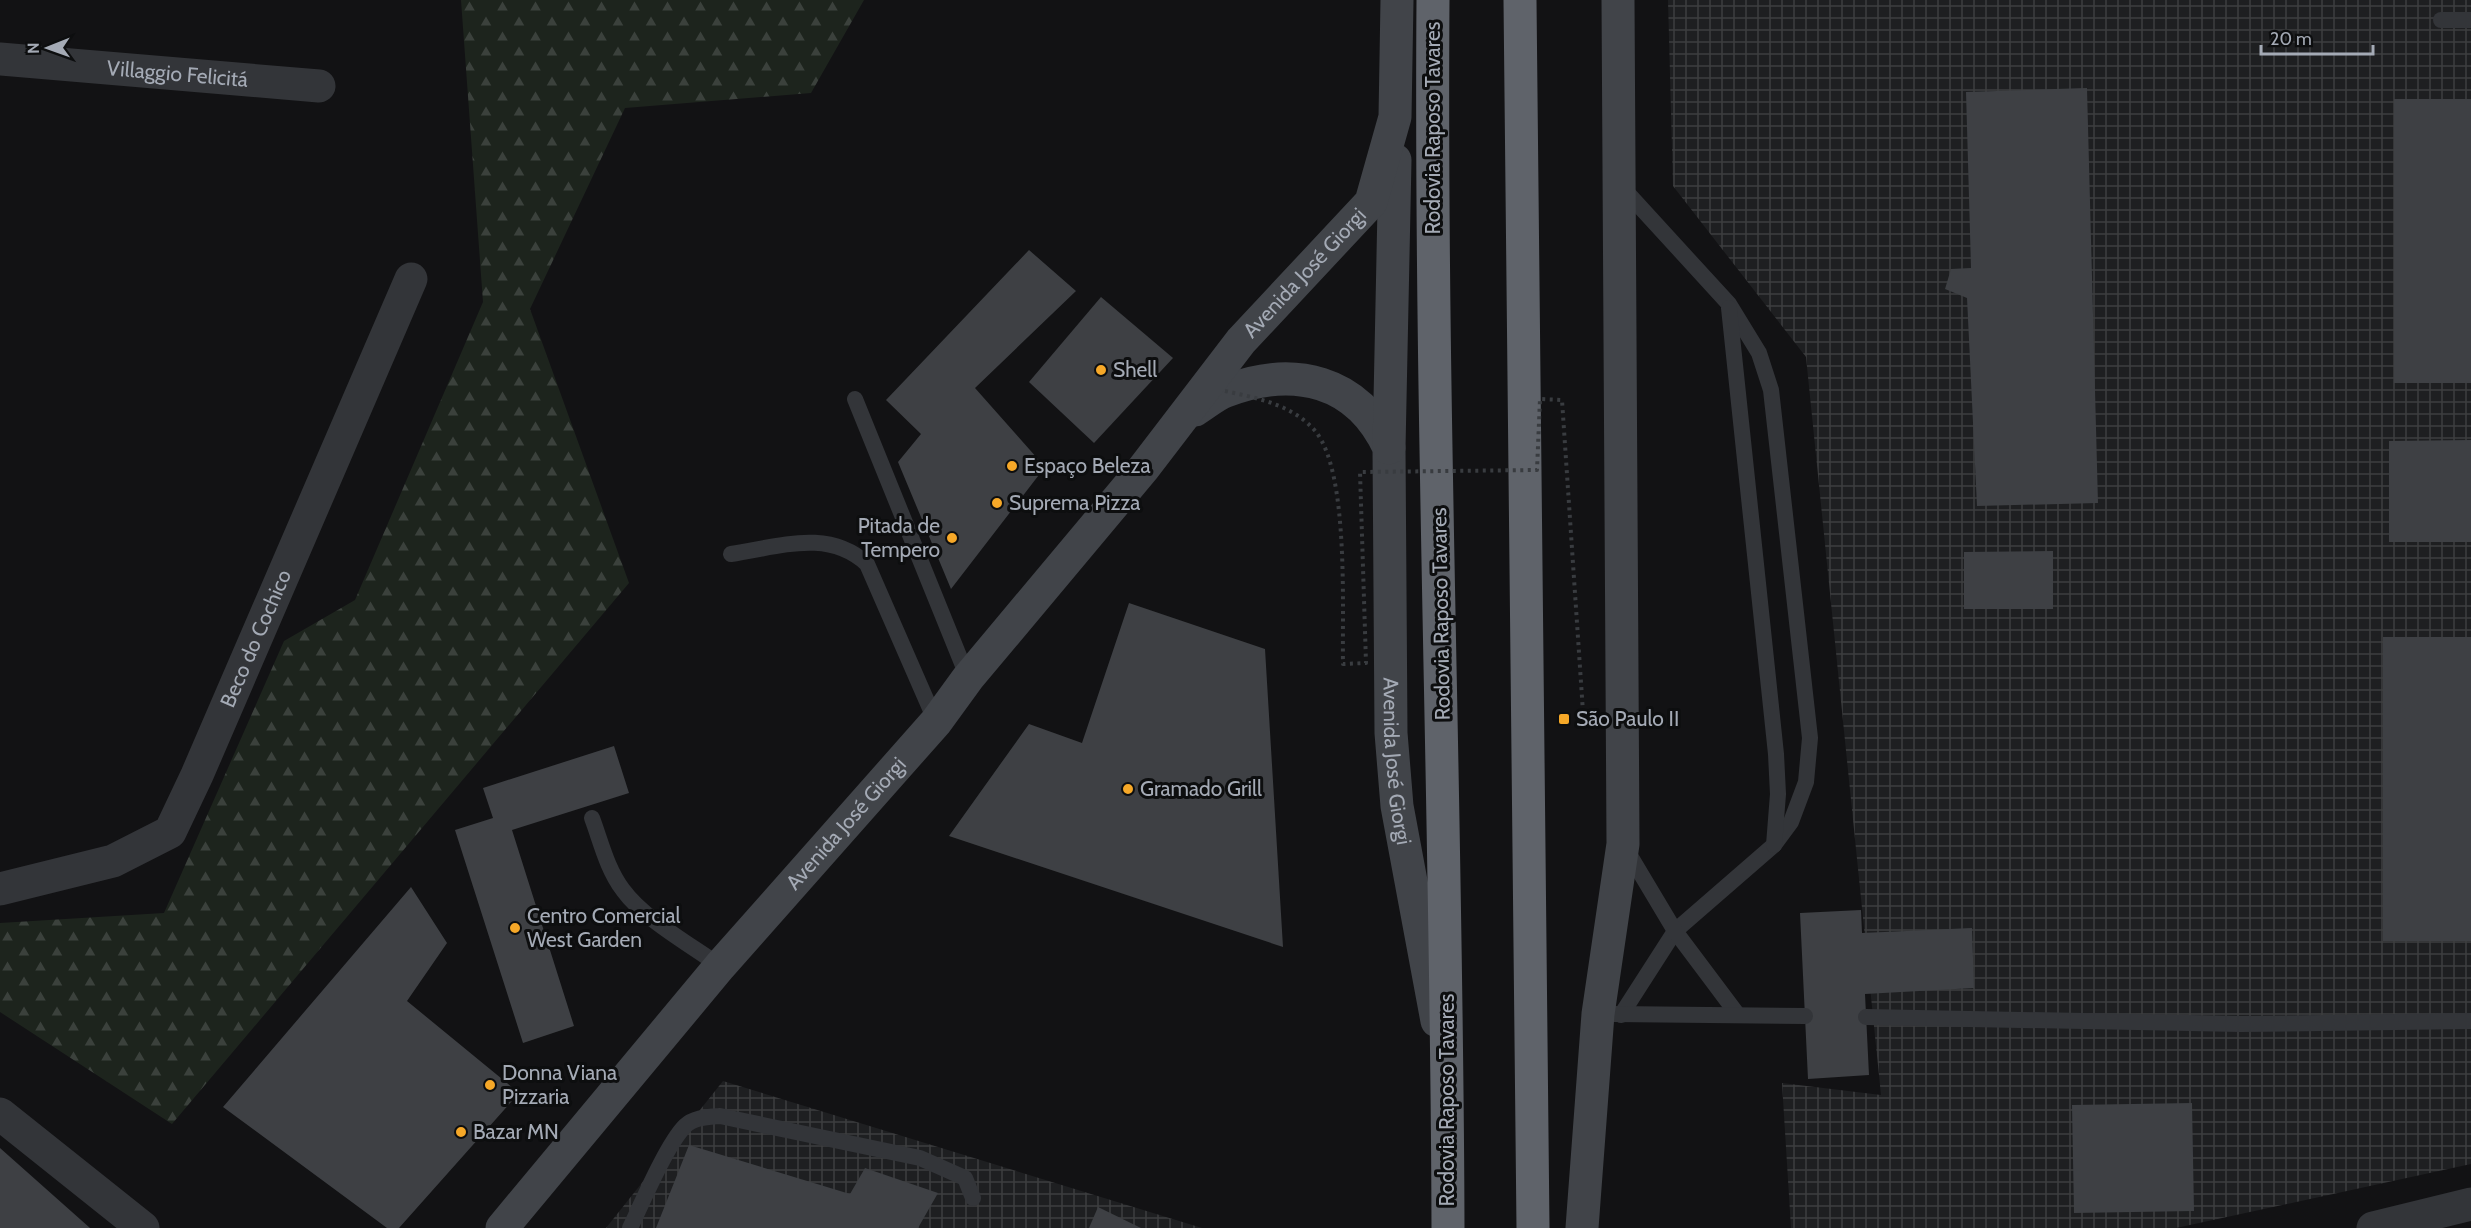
<svg xmlns="http://www.w3.org/2000/svg" width="2471" height="1228" viewBox="0 0 2471 1228" font-family="Cabin,sans-serif">
  <style>
    .industrial { fill: url(#industrial-grid) }
    .forest { fill: url(#forest-firs) }
    .building { fill: #3e4044 }
    .lines { fill: none; stroke-linecap: round; stroke-linejoin: round }
    .lane { stroke: #333539; stroke-width: 16 }
    .street { stroke: #333539; stroke-width: 33 }
    .secondary { stroke: #414449; stroke-width: 33 }
    .highway { stroke: #5f636a; stroke-width: 33 }
    .path-bridge { stroke: #393c40; stroke-width: 4; stroke-dasharray: 3 4.5; stroke-linecap: butt }
    .poi-dot { fill: #f6a828; stroke: #0d0e0f; stroke-width: 2 }
    .labels { text-anchor: middle; stroke-width: 6; stroke-linejoin: round; paint-order: stroke }
    .street-label { font-size: 21px; fill: #a4aab5; stroke: #0d0e0f }
    .poi-label { font-size: 21px; fill: #a4aab5; stroke: #0d0e0f; text-anchor: start }
  </style>
  <defs>
    <pattern id="industrial-grid" width="8" height="8" patternUnits="userSpaceOnUse" patternTransform="scale(1.5)"><rect width="8" height="8" fill="#1e1f21"/><path d="M0 4h8M4 0v8" fill="none" stroke="#3c3d3f"/></pattern>
    <pattern id="forest-firs" width="22" height="20" patternUnits="userSpaceOnUse" patternTransform="scale(1.5)"><rect width="22" height="20" fill="#1d241d"/><path d="M5 1l3.5 6h-7zM16 11l3.5 6h-7z" fill="#3b413c"/></pattern>
  </defs>
  <rect width="100%" height="100%" fill="#121214"/>
  <g class="industrial">
    <path d="M1668 0H2471V1164L2176 1228H1791L1782 1083 1881 1095 1806 357 1673 186Z"/>
    <path d="M723 1081 1202 1228H606Z"/>
  </g>
  <path class="forest" d="M461 0H864L811 93 625 108 530 309 629 583 172 1124 0 1012V923L164 913 284 641 355 600 483 302Z"/>
  <g class="building">
    <path d="M2087 88 2098 503 1977 506 1967 298 1945 289 1951 269 1971 268 1966 92Z"/>
    <rect x="2394" y="99" width="77" height="284"/>
    <path d="M1029 250 1076 291 975 388 1045 467 951 589 898 462 921 434 886 400Z"/>
    <path d="M1101 297 1173 358 1094 443 1029 382Z"/>
    <path d="M2471 440V542H2389V441Z"/>
    <path d="M2053 551V609H1964V552Z"/>
    <path d="M1129 603 1265 649 1283 947 949 836 1029 724 1082 743Z"/>
    <rect x="2383" y="637" width="88" height="304"/>
    <path d="M614 746 629 793 512 830 574 1026 523 1043 455 830 493 818 483 788Z"/>
    <path d="M411 887 447 943 407 1001 519 1093 399 1228H387L223 1107Z"/>
    <path d="M1861 910 1862 933 1972 928 1974 988 1865 994 1869 1075 1808 1079 1800 913Z"/>
    <path d="M2192 1103 2194 1211 2074 1213 2072 1105Z"/>
    <path d="M689 1145 850 1194 865 1168 938 1193 918 1228H656Z"/>
    <path d="M0 1148 90 1228H0Z"/>
    <path d="M1098 1207 1141 1228H1089Z"/>
  </g>
  <g class="lines">
    <g class="lane">
      <path d="M2441 20H2471"/>
      <path d="M1621 186 1729 304 1759 353 1771 390 1810 738 1806 782 1791 822 1774 845 1675 931 1621 1015"/>
      <path d="M1729 308 1776 754 1778 794 1774 845"/>
      <path d="M855 399 968 678"/>
      <path d="M731 554C779 547 828 528 867 564L936 722"/>
      <path d="M592 818C601 842 607 869 623 890 644 919 691 945 720 966"/>
      <path d="M1626 849 1675 931 1738 1015"/>
      <path d="M1613 1014 1805 1016"/>
      <path d="M1866 1017 2241 1024 2471 1021"/>
      <path d="M630 1228C642 1203 667 1144 685 1126 694 1117 709 1117 720 1116L920 1158 965 1178 973 1198"/>
    </g>
    <g class="street">
      <path id="s1" d="M0 59 319 86"/>
      <path id="s2" d="M0 889 113 861 170 832 197 775 411 279"/>
      <path d="M0 1114 143 1228"/>
      <path d="M2373 1228 2471 1204"/>
    </g>
    <g class="secondary">
      <path id="s3" d="M1195 410C1205 404 1215 395 1226 391 1294 365 1358 380 1389 448L1391 733 1397 806 1437 1021"/>
      <path d="M1389 448 1395 160"/>
      <path id="s4" d="M502 1228 720 966 936 722 968 678 1143 469 1241 341 1371 202 1395 117 1397 0"/>
      <path d="M1582 1228 1598 1014 1623 844 1618 0"/>
    </g>
    <g class="highway">
      <path d="M1433 0C1430 409 1447 819 1448 1228"/>
      <path d="M1520 0 1533 1228"/>
    </g>
    <path class="path-bridge" d="M1225 391C1257 398 1294 405 1316 432 1349 474 1342 609 1343 664L1366 663 1360 472 1537 470 1540 399 1562 400 1584 727"/>
  </g>
  <g class="poi-dot">
    <circle cx="1101" cy="370" r="6"/>
    <circle cx="1012" cy="466" r="6"/>
    <circle cx="997" cy="503" r="6"/>
    <circle cx="952" cy="538" r="6"/>
    <rect x="1558" y="713" width="12" height="12" rx="3"/>
    <circle cx="1128" cy="789" r="6"/>
    <circle cx="515" cy="928" r="6"/>
    <circle cx="490" cy="1085" r="6"/>
    <circle cx="461" cy="1132" r="6"/>
  </g>
  <g class="labels">
    <g class="street-label">
      <text dy="7" stroke="none"><textPath href="#s1" startOffset="178">Villaggio Felicitá</textPath></text>
      <text transform="translate(1433 128) rotate(-90)" y="7">Rodovia Raposo Tavares</text>
      <text dy="7" stroke="none"><textPath href="#s4" startOffset="1248">Avenida José Giorgi</textPath></text>
      <text transform="translate(1441 614) rotate(-91)" y="7">Rodovia Raposo Tavares</text>
      <text dy="7" stroke="none"><textPath href="#s2" startOffset="392">Beco do Cochico</textPath></text>
      <text dy="7" stroke="none"><textPath href="#s3" startOffset="543">Avenida José Giorgi</textPath></text>
      <text dy="7" stroke="none"><textPath href="#s4" startOffset="531">Avenida José Giorgi</textPath></text>
      <text transform="translate(1447 1100) rotate(-90)" y="7">Rodovia Raposo Tavares</text>
    </g>
    <g class="poi-label">
      <text x="1113" y="377">Shell</text>
      <text x="1024" y="473">Espaço Beleza</text>
      <text x="1009" y="510">Suprema Pizza</text>
      <text x="940" y="533" text-anchor="end">Pitada de<tspan x="940" dy="24">Tempero</tspan></text>
      <text x="1576" y="726">São Paulo II</text>
      <text x="1140" y="796">Gramado Grill</text>
      <text x="527" y="923">Centro Comercial<tspan x="527" dy="24">West Garden</tspan></text>
      <text x="502" y="1080">Donna Viana<tspan x="502" dy="24">Pizzaria</tspan></text>
      <text x="473" y="1139">Bazar MN</text>
    </g>
  </g>
  <g transform="translate(48 48) rotate(269)" stroke="#0d0e0f" stroke-width="4.5" paint-order="stroke">
  <path d="M0-4.5L10 22L0 15L-10 22Z" fill="#a4aab5"/>
  <text y="-9" font-size="16" font-weight="bold" text-anchor="middle" fill="#a4aab5">N</text>
  </g>
  <path d="M2261 45v9h112v-9" fill="none" stroke="#a4aab5" stroke-width="3"/>
  <text x="2270" y="45" font-size="18" fill="#a4aab5" stroke="#0d0e0f" stroke-width="4.5" paint-order="stroke">20 m</text>
</svg>
